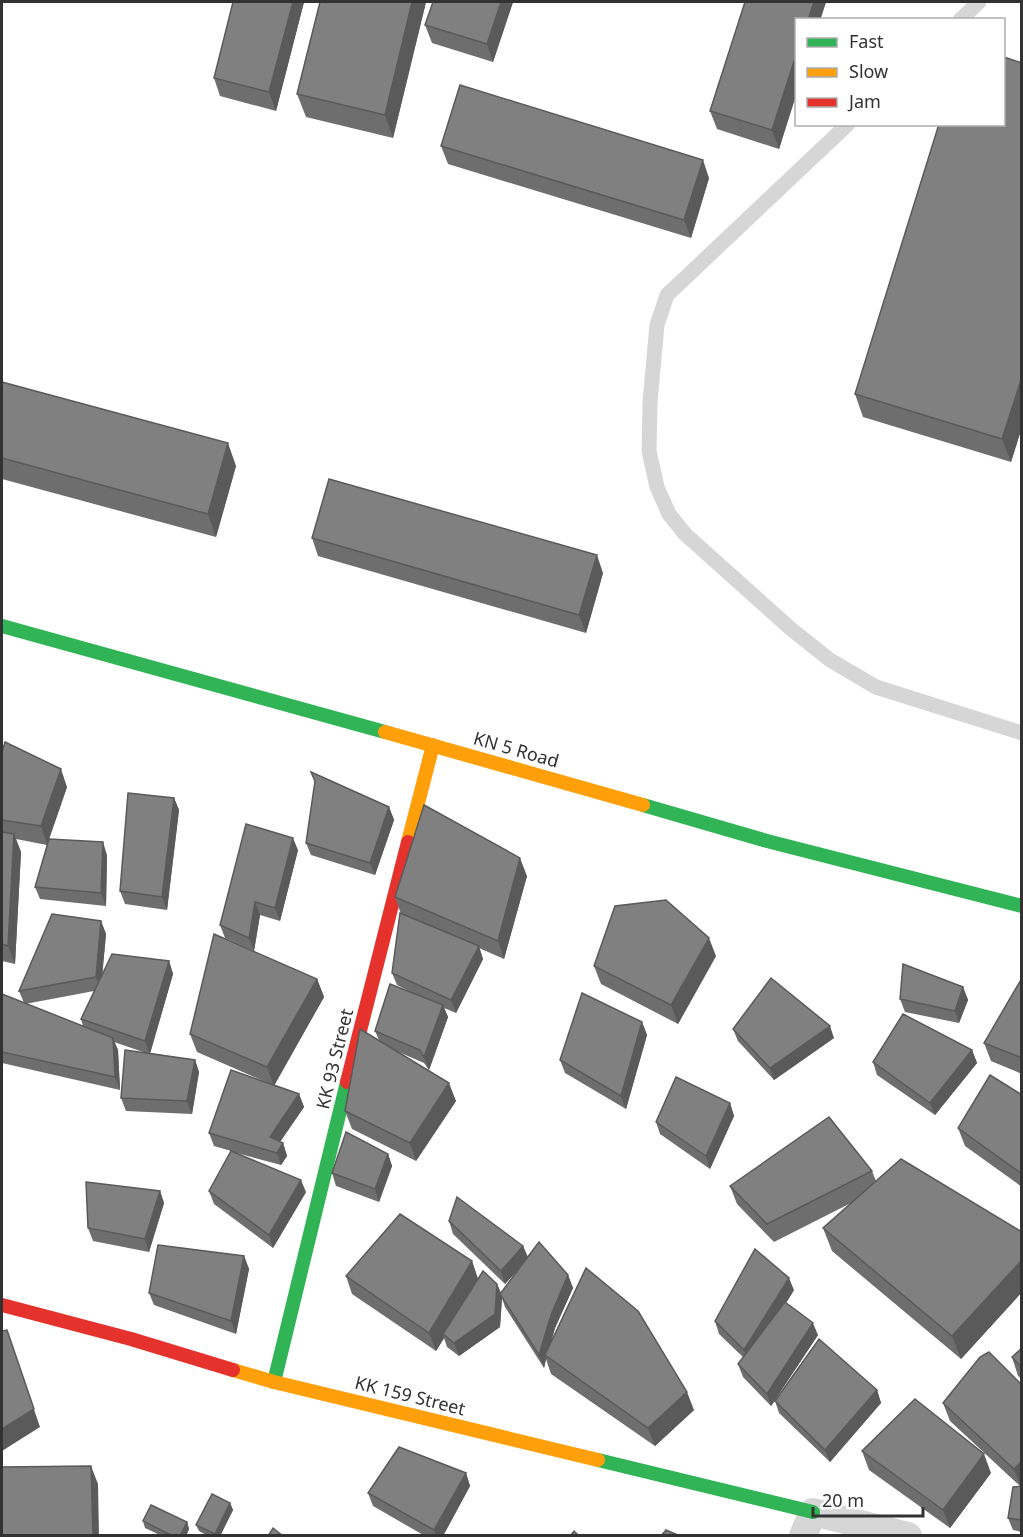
<svg xmlns="http://www.w3.org/2000/svg" width="1023" height="1537" viewBox="0 0 1023 1537" font-family="'Noto Sans',sans-serif">
  <style>
    .lines { fill: none; stroke-linecap: round; stroke-linejoin: round }
    .lane { stroke: #d6d6d6; stroke-width: 15 }
    .street { stroke: #d6d6d6; stroke-width: 28 }
    .fast { stroke: #30b455; stroke-width: 14 }
    .slow { stroke: #ff9f0a; stroke-width: 14 }
    .jam { stroke: #e5322d; stroke-width: 14 }
    .wall { fill: #6e6e6e; fill-rule: evenodd }
    .shaded-wall { fill: #5a5a5a }
    .building { fill: #808080; stroke: #5a5a5a; stroke-width: 1.5 }
    .labels { text-anchor: middle; stroke-width: 6; stroke-linejoin: round; paint-order: stroke }
    .street-label { font-size: 18px; fill: #323232; stroke: #fff }
  </style>
  <rect width="100%" height="100%" fill="#fff"/>
  <g class="lines">
    <g class="lane">
      <path d="M960 20 979 2"/>
      <path d="M848 124 667 295 657 325 650 402 649 451 657 487 669 514 685 534 791 629 830 660 876 687 1022 733"/>
    </g>
    <path class="street" d="M803 1536 813 1512 908 1536"/>
    <g class="fast">
      <path d="M2 626 385 732"/>
      <path d="M643 805 767 841 1022 906"/>
      <path d="M274 1382 347 1082"/>
      <path d="M598 1460 813 1512"/>
    </g>
    <g class="slow">
      <path d="M385 732 643 805"/>
      <path d="M408 842 433 745"/>
      <path d="M233 1370 274 1382 598 1460"/>
    </g>
    <g class="jam">
      <path d="M347 1082 408 842"/>
      <path d="M2 1305 131 1339 233 1370"/>
    </g>
  </g>
  <g class="wall">
    <path d="M304 2 276 111 220 96 214 78Z"/>
    <path d="M426 2 393 138 306 117 297 94Z"/>
    <path d="M433 2H513L493 62 432 43 425 25Z"/>
    <path d="M745 2H826L779 149 717 129 710 111Z"/>
    <path d="M1022 63V427L1011 462 863 417 855 394Z"/>
    <path d="M441 146 709 178 691 238 448 164Z"/>
    <path d="M2 382 236 466 216 537 2 479Z"/>
    <path d="M312 538 603 573 586 633 318 556Z"/>
    <path d="M2 752 67 787 49 839 107 855 106 906 40 899 35 887 47 845 16 839 21 852 15 964 2 961Z"/>
    <path d="M311 772 389 807 394 820 375 875 311 855 306 843 315 783Z"/>
    <path d="M174 798 179 810 167 910 125 904 120 891Z"/>
    <path d="M298 850 280 921 260 915 254 951 225 938 220 925Z"/>
    <path d="M527 876 504 959 479 948 483 959 456 1013 444 1008 448 1017 429 1070 424 1063 394 1050 456 1101 416 1161 352 1129 345 1111 379 1040 375 1031 415 994 397 985 392 973 401 914 395 897Z"/>
    <path d="M101 921 106 934 102 974 169 961 173 974 150 1053 195 1060 199 1072 192 1114 126 1111 121 1098 146 1053 114 1042 118 1050 120 1090 2 1063V994L24 1003 19 991ZM94 991 81 1019 83 1026 25 1004Z"/>
    <path d="M716 956 678 1024 601 984 594 966Z"/>
    <path d="M1022 978V1074L991 1061 984 1043Z"/>
    <path d="M317 979 324 997 274 1085 299 1094 304 1107 280 1142 283 1143 287 1156 281 1165 233 1152 306 1192 273 1248 214 1204 209 1191 231 1151 214 1146 209 1133 266 1082 197 1052 190 1034Z"/>
    <path d="M963 987 968 1000 959 1023 905 1012 900 999Z"/>
    <path d="M642 1022 647 1035 626 1109 565 1073 560 1060Z"/>
    <path d="M733 1029 834 1038 774 1080 738 1041Z"/>
    <path d="M972 1050 977 1063 935 1115 877 1075 873 1062Z"/>
    <path d="M1022 1095V1187L965 1146 958 1128Z"/>
    <path d="M730 1103 734 1116 710 1169 660 1134 656 1122Z"/>
    <path d="M388 1154 392 1166 379 1202 336 1186 332 1173Z"/>
    <path d="M872 1171 876 1181 1022 1232V1292L961 1359 832 1251 823 1228 851 1203 774 1242 737 1204 730 1186Z"/>
    <path d="M160 1191 164 1203 149 1252 93 1241 88 1228Z"/>
    <path d="M449 1221 523 1246 528 1257 568 1275 573 1288 555 1328 551 1342 694 1410 655 1446 551 1374 546 1359 544 1368 505 1307 502 1298 500 1327 459 1356 447 1347 444 1338 436 1351 352 1294 346 1276 472 1261 478 1279 497 1284 501 1293 520 1268 505 1284 453 1234Z"/>
    <path d="M244 1256 249 1269 236 1334 154 1305 149 1293Z"/>
    <path d="M794 1290 786 1303 818 1335 776 1398 877 1390 881 1403 830 1462 779 1413 775 1401 771 1406 743 1377 738 1364 743 1357 719 1334 715 1321Z"/>
    <path d="M1022 1348V1379L1018 1376 1012 1357Z"/>
    <path d="M1022 1385V1532L1013 1530 1008 1518 1020 1486 950 1421 943 1403Z"/>
    <path d="M862 1451 991 1473 950 1528 869 1470Z"/>
    <path d="M466 1473 470 1486 443 1536H425L373 1506 368 1493Z"/>
    <path d="M230 1503 233 1510 220 1536H208L199 1531 196 1525Z"/>
    <path d="M143 1521 187 1522 189 1529 186 1536H162L145 1528Z"/>
  </g>
  <g class="shaded-wall">
    <path d="M293 2H304L276 111 269 92Z"/>
    <path d="M412 2H426L393 138 385 115Z"/>
    <path d="M501 2H513L493 62 487 44Z"/>
    <path d="M814 2H826L820 20H808Z"/>
    <path d="M796 55V94L779 149 772 130Z"/>
    <path d="M703 160 709 178 691 238 684 220Z"/>
    <path d="M1022 377V427L1011 462 1002 439Z"/>
    <path d="M228 443 236 466 216 537 208 514Z"/>
    <path d="M597 555 603 573 586 633 579 615Z"/>
    <path d="M61 769 67 787 47 845 41 826Z"/>
    <path d="M174 798 179 810 167 910 162 897Z"/>
    <path d="M389 807 394 820 375 875 370 863Z"/>
    <path d="M14 834 21 852 15 964 8 946Z"/>
    <path d="M293 838 298 850 280 921 275 908Z"/>
    <path d="M103 842 107 855 106 906 101 893Z"/>
    <path d="M520 858 527 876 504 959 498 941Z"/>
    <path d="M255 902 260 915 254 951 249 938Z"/>
    <path d="M101 921 106 934 101 990 96 977Z"/>
    <path d="M709 938 716 956 678 1024 671 1005Z"/>
    <path d="M479 946 483 959 456 1013 451 1000Z"/>
    <path d="M169 961 173 974 150 1054 145 1041Z"/>
    <path d="M317 979 324 997 274 1086 267 1067Z"/>
    <path d="M963 987 968 1000 959 1023 955 1011Z"/>
    <path d="M443 1005 448 1017 429 1070 424 1057Z"/>
    <path d="M642 1022 647 1035 626 1109 621 1096Z"/>
    <path d="M830 1026 834 1038 774 1080 770 1068Z"/>
    <path d="M113 1038 118 1050 120 1090 115 1077Z"/>
    <path d="M972 1050 977 1063 935 1115 930 1103Z"/>
    <path d="M195 1060 199 1072 192 1114 187 1101Z"/>
    <path d="M449 1083 456 1101 416 1161 410 1143Z"/>
    <path d="M299 1094 304 1107 275 1149 270 1137Z"/>
    <path d="M730 1103 734 1116 710 1169 706 1156Z"/>
    <path d="M283 1143 287 1156 281 1165 277 1153Z"/>
    <path d="M388 1154 392 1166 379 1202 375 1189Z"/>
    <path d="M301 1180 306 1192 273 1248 269 1235Z"/>
    <path d="M160 1191 164 1203 149 1252 145 1239Z"/>
    <path d="M523 1246 528 1258 505 1284 501 1271Z"/>
    <path d="M244 1256 249 1269 236 1334 231 1321Z"/>
    <path d="M1022 1260V1292L961 1359 952 1336Z"/>
    <path d="M472 1261 478 1279 443 1334 444 1338 436 1351 429 1333Z"/>
    <path d="M568 1275 573 1288 555 1328 547 1357 545 1355 546 1359 544 1368 539 1355 551 1315Z"/>
    <path d="M789 1278 794 1290 749 1363 744 1350Z"/>
    <path d="M497 1284 502 1296 500 1294 502 1298 500 1327 459 1356 454 1343Z"/>
    <path d="M813 1323 818 1335 771 1406 767 1394Z"/>
    <path d="M7 1330 40 1427 2 1451V1429Z"/>
    <path d="M877 1390 881 1403 830 1462 825 1450Z"/>
    <path d="M687 1392 694 1410 655 1446 648 1428Z"/>
    <path d="M984 1454 991 1473 950 1528 943 1510Z"/>
    <path d="M1022 1461V1486L1021 1487 1014 1469Z"/>
    <path d="M91 1466 98 1484 99 1536H93Z"/>
    <path d="M466 1473 470 1486 443 1536H436L434 1530Z"/>
    <path d="M230 1503 233 1510 220 1536H216L215 1534Z"/>
    <path d="M187 1522 189 1529 186 1536H180Z"/>
  </g>
  <g class="building">
    <path d="M233 2H293L269 92 214 78Z"/>
    <path d="M320 2H412L385 115 297 94Z"/>
    <path d="M433 2H501L487 44 425 25Z"/>
    <path d="M745 2H814L808 20H796V55L772 130 710 111Z"/>
    <path d="M1004 57 1022 63V377L1002 439 855 394 939 124H1004Z"/>
    <path d="M460 85 703 160 684 220 441 146Z"/>
    <path d="M2 382 228 443 208 514 2 458Z"/>
    <path d="M329 479 597 555 579 615 312 538Z"/>
    <path d="M5 742 61 769 41 826 2 820V752Z"/>
    <path d="M311 772 389 807 370 863 306 843 315 781Z"/>
    <path d="M128 793 174 798 162 897 120 891Z"/>
    <path d="M424 805 520 858 498 941 395 897Z"/>
    <path d="M246 824 293 838 275 908 255 902 249 938 220 925Z"/>
    <path d="M2 832 14 834 8 946 2 944Z"/>
    <path d="M49 839 103 842 101 893 35 887Z"/>
    <path d="M666 900 709 938 671 1005 594 966 615 906Z"/>
    <path d="M400 913 479 946 451 1000 392 973Z"/>
    <path d="M52 914 101 921 96 977 19 991Z"/>
    <path d="M214 934 317 979 267 1067 190 1034Z"/>
    <path d="M112 954 169 961 145 1041 81 1019Z"/>
    <path d="M903 964 963 987 955 1011 900 999Z"/>
    <path d="M771 978 830 1026 770 1068 733 1029Z"/>
    <path d="M1022 978V1058L984 1043Z"/>
    <path d="M390 984 443 1005 424 1057 420 1050 375 1031Z"/>
    <path d="M582 993 642 1022 621 1096 560 1060Z"/>
    <path d="M2 994 113 1038 115 1077 2 1052Z"/>
    <path d="M903 1014 972 1050 930 1103 873 1062Z"/>
    <path d="M360 1029 449 1083 410 1143 345 1111Z"/>
    <path d="M125 1050 195 1060 187 1101 121 1098Z"/>
    <path d="M231 1070 299 1094 270 1137 283 1143 277 1153 209 1133Z"/>
    <path d="M990 1075 1022 1095V1174L958 1128Z"/>
    <path d="M676 1077 730 1103 706 1156 656 1122Z"/>
    <path d="M829 1117 872 1171 767 1224 730 1186Z"/>
    <path d="M346 1132 388 1154 375 1189 332 1173Z"/>
    <path d="M231 1151 301 1180 269 1235 209 1191Z"/>
    <path d="M901 1159 1022 1232V1260L952 1336 823 1228Z"/>
    <path d="M86 1182 160 1191 145 1239 88 1228Z"/>
    <path d="M457 1197 523 1246 501 1271 449 1221Z"/>
    <path d="M400 1214 472 1261 429 1333 346 1276Z"/>
    <path d="M539 1242 568 1275 551 1315 539 1355 500 1294Z"/>
    <path d="M158 1245 244 1256 231 1321 149 1293Z"/>
    <path d="M755 1249 789 1278 744 1350 715 1321Z"/>
    <path d="M586 1268 638 1311 687 1392 648 1428 545 1355Z"/>
    <path d="M483 1271 497 1284 495 1314 454 1343 443 1334Z"/>
    <path d="M785 1302 813 1323 767 1394 738 1364Z"/>
    <path d="M7 1330 34 1409 2 1429V1331Z"/>
    <path d="M819 1339 877 1390 825 1450 775 1401Z"/>
    <path d="M1022 1348V1368L1012 1357Z"/>
    <path d="M989 1352 1022 1385V1461L1014 1469 943 1403 980 1357Z"/>
    <path d="M915 1399 984 1454 943 1510 862 1451Z"/>
    <path d="M399 1447 466 1473 434 1530 368 1493Z"/>
    <path d="M91 1466 93 1536H2V1467Z"/>
    <path d="M1022 1486V1520L1008 1518 1013 1487Z"/>
    <path d="M212 1494 230 1503 215 1534 196 1525Z"/>
    <path d="M151 1505 187 1522 180 1536H173L143 1521Z"/>
    <path d="M273 1528 283 1536H268Z"/>
    <path d="M666 1530 680 1536H661Z"/>
    <path d="M574 1531 579 1536H570Z"/>
  </g>
  <g class="labels">
    <g class="street-label">
      <text transform="translate(516 750) rotate(16)" y="6">KN 5 Road</text>
      <text transform="translate(335 1059) rotate(-76)" y="6">KK 93 Street</text>
      <text transform="translate(410 1396) rotate(14)" y="6">KK 159 Street</text>
    </g>
  </g>
  <rect width="1023" height="1537" fill="none" stroke="#323232" stroke-width="6"/>
  <rect x="795" y="18" width="210" height="108" fill="#ffffff" stroke="#adadad" stroke-width="1.5"/>
  <rect x="807" y="38" width="30" height="9" fill="#30b455" stroke="#adadad" stroke-width="1.5"/>
  <text x="849" y="48" font-size="18" fill="#323232">Fast</text>
  <rect x="807" y="68" width="30" height="9" fill="#ff9f0a" stroke="#adadad" stroke-width="1.5"/>
  <text x="849" y="78" font-size="18" fill="#323232">Slow</text>
  <rect x="807" y="98" width="30" height="9" fill="#e5322d" stroke="#adadad" stroke-width="1.5"/>
  <text x="849" y="108" font-size="18" fill="#323232">Jam</text>
  <path d="M813 1507v9h110v-9" fill="none" stroke="#323232" stroke-width="3"/>
  <text x="822" y="1507" font-size="18" fill="#323232" stroke="#ffffff" stroke-width="4.5" paint-order="stroke">20 m</text>
</svg>
